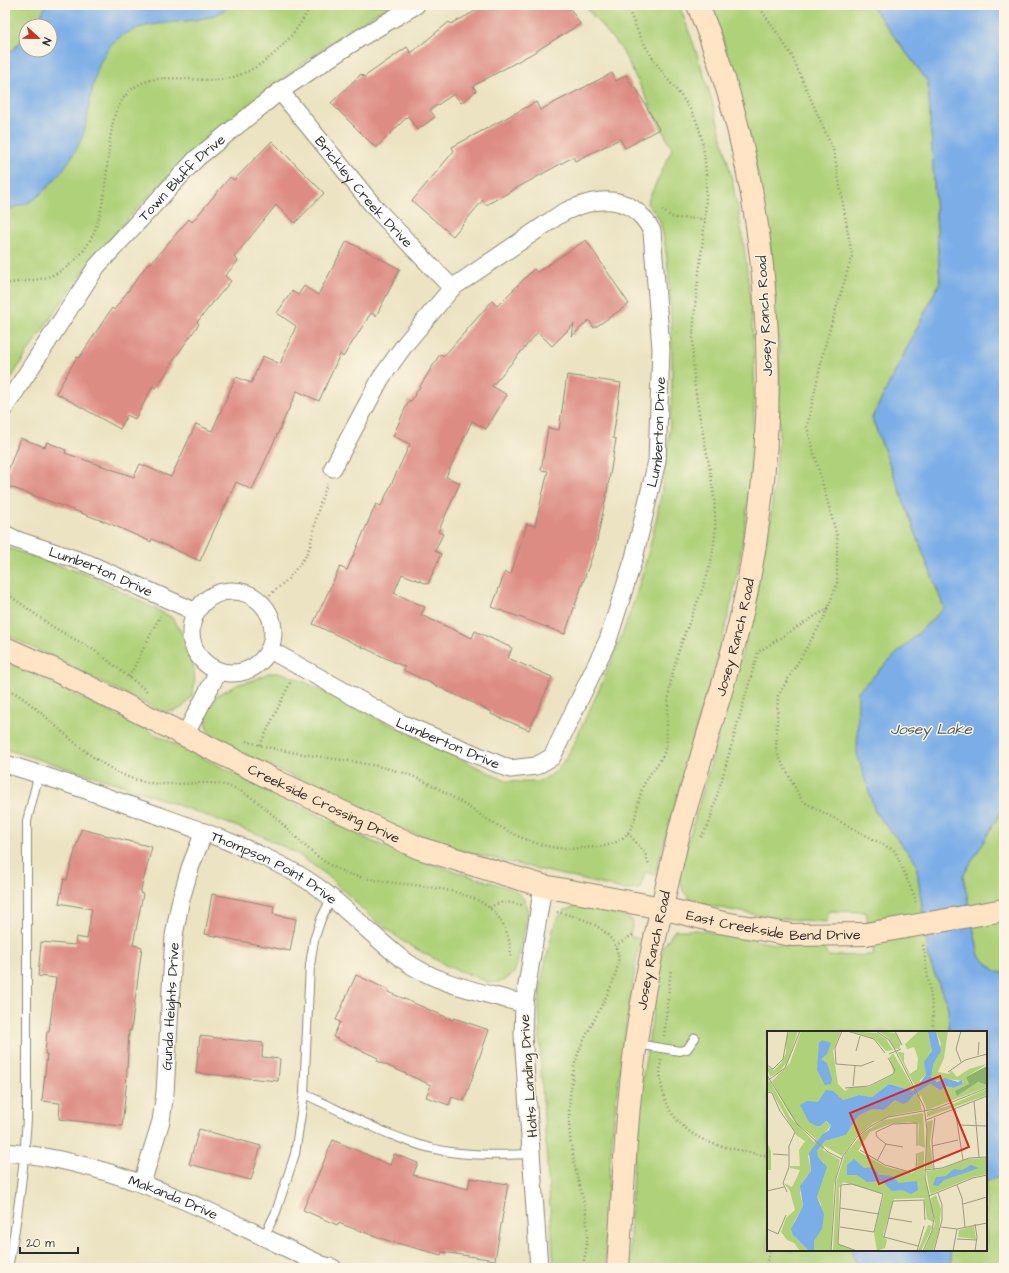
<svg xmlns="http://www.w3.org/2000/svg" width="1009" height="1273" viewBox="0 0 1009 1273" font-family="'Architects Daughter',sans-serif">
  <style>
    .green { fill: #afd179; stroke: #6d7e52; fill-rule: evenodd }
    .water { fill: #7bade7; stroke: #536c89 }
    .building { fill: #dd8c83 }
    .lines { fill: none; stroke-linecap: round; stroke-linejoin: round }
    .lane-casing { stroke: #8b8776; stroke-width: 10 }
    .street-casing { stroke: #8b8776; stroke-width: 19 }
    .secondary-casing { stroke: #8b8776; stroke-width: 24 }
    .path { stroke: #8b8776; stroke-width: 2.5; stroke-dasharray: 1 3; stroke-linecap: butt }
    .lane { stroke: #fff; stroke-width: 8 }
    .street { stroke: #fff; stroke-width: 17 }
    .secondary { stroke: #ffe4c6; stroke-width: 22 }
    .secondary-bridge-casing { stroke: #8b8776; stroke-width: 24; stroke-linecap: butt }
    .secondary-bridge { stroke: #ffe4c6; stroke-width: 22 }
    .labels { text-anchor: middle; stroke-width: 3; stroke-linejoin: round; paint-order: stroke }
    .street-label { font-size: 14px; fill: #2b2b2b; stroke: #fcf5e5 }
    .water-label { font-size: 15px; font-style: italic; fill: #47586d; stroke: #fcf5e5 }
    .inset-road { fill: none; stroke: #9e9985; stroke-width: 1 }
    .view { fill: #d62828; fill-opacity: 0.15; stroke: #d62828; stroke-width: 2 }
    .inset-edge { fill: none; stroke: #2b2b2b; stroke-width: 2 }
  </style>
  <rect width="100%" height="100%" fill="#fcf5e5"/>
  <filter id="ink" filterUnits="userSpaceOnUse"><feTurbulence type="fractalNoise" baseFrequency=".025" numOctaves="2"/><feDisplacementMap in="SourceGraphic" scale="8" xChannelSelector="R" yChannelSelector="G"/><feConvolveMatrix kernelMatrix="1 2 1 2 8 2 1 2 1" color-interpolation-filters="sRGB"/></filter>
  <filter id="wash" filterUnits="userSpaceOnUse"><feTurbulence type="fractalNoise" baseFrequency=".012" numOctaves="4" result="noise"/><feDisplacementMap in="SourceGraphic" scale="16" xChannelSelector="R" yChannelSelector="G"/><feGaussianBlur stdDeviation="0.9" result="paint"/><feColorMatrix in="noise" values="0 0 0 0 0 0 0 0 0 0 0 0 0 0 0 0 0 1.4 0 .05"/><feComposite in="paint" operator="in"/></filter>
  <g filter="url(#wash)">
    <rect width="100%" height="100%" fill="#ebe3c1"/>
    <g class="green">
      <path d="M5 5H392C357 23 325 47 294 70 230 117 169 170 117 231 75 280 39 333 5 388ZM26 26H50V50H26Z"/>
      <path d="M584 5H679C753 194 774 386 735 585 726 631 712 675 699 719 684 771 670 823 655 875L645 872 640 889 626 890 466 852 401 829 216 740 207 729 206 719 207 710 219 694 239 684 254 680 268 673H282L298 679 506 781C520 782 538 785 550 776 569 761 577 735 587 715 632 624 663 524 670 423 673 388 672 353 671 319 670 290 668 249 660 222 658 215 651 209 647 203L672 149 622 50Z"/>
      <path d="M710 5H871L928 82 940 282 872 418 944 608 858 691 875 812 916 862 929 960 948 1007 949 1032H768V1250H851L858 1268H630V1225L636 1120 664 945 675 930H697L775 944 823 948 828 956 874 955 866 912 829 911 827 922 774 918 694 903 683 891 679 874 744 646 770 522 779 436V343L769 230 750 138 722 37Z"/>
      <path d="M5 547 91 576 171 617C187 635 206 683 186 704 178 712 169 713 158 710L5 634Z"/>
      <path d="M5 660 371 841 419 860 515 890 524 899 528 912 517 964 514 973 504 981 491 983 449 967 404 942 371 917 327 875 296 853 260 835 122 785 5 749Z"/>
      <path d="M1004 807V973L997 972 979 956 963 876Z"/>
      <path d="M576 906C595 906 616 911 633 921L630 936 640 939C622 1048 605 1157 606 1268H554L541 1073 539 1002 543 973 554 926 557 918 565 910Z"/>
      <path d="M1004 1173V1268H952L950 1250H986V1182Z"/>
    </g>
    <g class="water">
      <path d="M46 5H231C202 33 141 10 110 46 98 61 94 81 90 100 88 111 87 124 83 135 74 158 55 182 36 198 28 204 14 207 5 211V53L14 49 26 34V50H50V26H33L40 17Z"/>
      <path d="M871 5H1004V807L963 876 979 956 997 972 1004 973V1173L986 1182V1032H949L948 1007 929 960 916 862 875 812 857 754 858 691 944 608 872 418 940 282 928 82Z"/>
      <path d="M851 1250H950L952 1268H858Z"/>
    </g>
    <g id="blocks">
      <g class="building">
        <path d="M487 5H568L580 24 533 53 473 86 476 91 461 103 454 94 430 110 435 117 417 130 408 116 376 148 331 103 361 74 364 77 407 47 411 53 449 22 451 24Z"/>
        <path d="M612 73 616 81 626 75 634 89 636 88 659 129 625 148 620 139 575 161 573 157 486 205 483 200 453 236 412 201 454 151 452 147 536 102 540 110Z"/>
        <path d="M272 141 324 193 295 223 276 205 234 257 238 261 225 276 231 281 197 322 199 324 170 365 171 366 156 388 153 386 135 419 127 415 120 429 56 393 77 357 79 358 112 308 114 310 149 262 151 263 189 219 192 222 230 177 234 180Z"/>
        <path d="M586 240 629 304 594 328 589 320 572 336 574 324 552 346 538 332 492 386 507 395 486 429 472 421 446 477 460 483 438 532 443 534 435 551 441 554 428 584 402 574 394 593 425 607 421 615 472 638 475 631 512 648 508 658 552 677 529 730 491 714 492 712 403 670 405 667 313 624 340 567 347 570 376 504 381 506 410 444 393 436 409 400 411 401 440 354 444 356 492 301 497 306 534 269 537 272Z"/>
        <path d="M347 241 400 269 376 316 371 313 343 357 340 354 319 401 297 391 252 490 236 482 200 561 152 539 151 542 111 524 5 485V479L20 438 45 447 47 442 66 450 65 453 134 477 140 464 171 477 196 424 212 431 236 377 251 383 263 356 280 364 296 326 277 313 292 291 298 295 304 286 318 295Z"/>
        <path d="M567 375 621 383 613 438 616 439 607 492 596 545 565 634 492 607 505 572 511 574 527 524 535 526 548 471 541 470 548 428 559 430Z"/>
        <path d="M81 829 152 847 140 893 143 894 133 945 142 947 131 1031 129 1030 126 1088 122 1126 59 1119 60 1103 42 1101 47 1054H45L47 1031H49L56 978 38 976 41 942 75 945 76 937 87 939 92 909 59 903 64 879 67 880Z"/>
        <path d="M212 894 274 906 273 914 296 919 290 951 205 934Z"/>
        <path d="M356 975 389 990 388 992 453 1020 454 1018 489 1030 464 1101 452 1097 449 1105 426 1097 431 1085 377 1061 378 1058 333 1037 340 1022 336 1020Z"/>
        <path d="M200 1036 263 1043 262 1057 280 1059 278 1081 196 1073Z"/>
        <path d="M199 1129 261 1146 251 1180 189 1164Z"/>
        <path d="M333 1140 390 1165 394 1154 418 1163 413 1175 468 1189 470 1178 508 1184 495 1260 442 1252 441 1255 389 1241 338 1223 337 1225 303 1210Z"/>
      </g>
    </g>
  </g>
  <g filter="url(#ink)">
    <use href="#blocks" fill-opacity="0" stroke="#8b8776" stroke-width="1"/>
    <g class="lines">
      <g class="lane-casing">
        <g id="lane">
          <path d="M636 1044 680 1051 687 1049 695 1038"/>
          <path d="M304 1094C349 1114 395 1142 444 1151 474 1156 503 1155 533 1154"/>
          <path d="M264 1237 276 1212 295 1154 304 1094 310 965 314 940 321 919 332 897"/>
          <path d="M8 1268C18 1218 24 1169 27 1119V821L39 773"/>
        </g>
      </g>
      <g class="street-casing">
        <g id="street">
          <path id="s1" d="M280 91 376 209 452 288"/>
          <path id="s2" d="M5 407 97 266 197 158 280 91 360 38 416 5"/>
          <path id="s3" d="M5 534 17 540 87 563 196 612"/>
          <circle cx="232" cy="632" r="41"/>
          <path id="s4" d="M270 650 401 723 510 769 536 766 552 757 608 640 634 558 657 461 661 349 652 231C631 192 597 196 562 213L452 288 406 343 381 378 333 468"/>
          <path d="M185 735 218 672"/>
          <path id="s5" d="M5 764C52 777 97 794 143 810 196 829 250 847 299 875 338 898 367 932 402 959 437 985 483 992 524 1004"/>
          <path id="s6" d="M5 1152C119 1161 220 1217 322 1265L333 1268"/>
          <path id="s7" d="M142 1183 161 1121 165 1093 174 936 180 903 190 868 204 832"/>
          <path d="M539 1268 523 1035 524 1004 543 886"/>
        </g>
      </g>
      <g class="secondary-casing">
        <g id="secondary">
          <path id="s8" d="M5 648 55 670 276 781 419 848 543 886 662 908 719 922 792 935 866 934"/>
          <path id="s9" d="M618 1268C623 1193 626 1117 636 1042 645 976 661 911 676 846 682 818 691 791 699 765 716 707 735 649 747 590 785 397 772 188 698 5"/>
        </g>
      </g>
      <g class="path">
        <path d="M758 5 791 54 834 152 852 256 824 349 807 427 837 536V584L824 618 778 696 776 751 802 801 895 851 915 898 916 905"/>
        <path d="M662 210 674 218 704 219"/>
        <path d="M5 284C20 281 39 281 53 275 103 252 104 197 109 149 111 130 113 111 126 95 151 65 198 86 230 78 267 68 294 38 311 5"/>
        <path d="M5 592 50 625 97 652 147 691"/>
        <path d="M261 603 289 578 305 557 310 546 319 507 327 484"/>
        <path d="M129 677 160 616"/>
        <path d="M5 688C18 693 29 703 40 712 63 732 85 754 112 769 126 778 144 783 161 784 185 785 211 779 234 788 276 806 300 853 342 871 398 896 509 868 511 958"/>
        <path d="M246 741C295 757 347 757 397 771 463 789 510 856 583 848 593 847 605 847 614 843 638 833 635 809 642 789 647 774 660 765 665 750 668 742 666 734 667 725 667 706 669 687 674 668 685 621 712 583 715 534 718 476 695 420 693 362 690 288 718 204 700 132 694 108 677 92 663 73 648 53 635 28 627 5"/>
        <path d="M260 745 291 681"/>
        <path d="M628 833 645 853 649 865"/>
        <path d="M701 837 709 824 758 652 828 608"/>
        <path d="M490 908C501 899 510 903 522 905"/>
        <path d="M557 912C581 917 612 927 618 954 623 981 579 1036 574 1068 569 1095 567 1123 572 1150 579 1196 596 1219 582 1268"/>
        <path d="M923 945 933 1011V1032"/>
        <path d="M615 946 634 934"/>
        <path d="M664 1036 671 969"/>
        <path d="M661 1060C657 1096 672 1126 706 1141 722 1148 743 1150 760 1155H768"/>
        <path d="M764 1268 771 1250"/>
      </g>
      <use href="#lane" class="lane"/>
      <use href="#street" class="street"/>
      <use href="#secondary" class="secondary"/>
      <g class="secondary-bridge-casing">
        <path id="secondary-bridge" d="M866 934 1004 910"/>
      </g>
      <use href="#secondary-bridge" class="secondary-bridge"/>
    </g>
  </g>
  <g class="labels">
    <g class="street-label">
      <text dy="5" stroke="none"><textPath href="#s2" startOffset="291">Town Bluff Drive</textPath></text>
      <text dy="5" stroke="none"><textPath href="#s1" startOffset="131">Brickley Creek Drive</textPath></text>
      <text transform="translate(764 316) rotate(-93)" y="5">Josey Ranch Road</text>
      <text dy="5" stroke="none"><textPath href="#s4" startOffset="657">Lumberton Drive</textPath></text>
      <text dy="5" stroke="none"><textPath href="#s3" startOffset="103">Lumberton Drive</textPath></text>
      <text dy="5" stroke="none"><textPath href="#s9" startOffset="644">Josey Ranch Road</textPath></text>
      <text dy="5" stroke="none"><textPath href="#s4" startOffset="201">Lumberton Drive</textPath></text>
      <text dy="5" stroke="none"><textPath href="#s8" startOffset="355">Creekside Crossing Drive</textPath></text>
      <text dy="5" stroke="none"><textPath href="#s5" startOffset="289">Thompson Point Drive</textPath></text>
      <text dy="5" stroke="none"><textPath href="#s8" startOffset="824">East Creekside Bend Drive</textPath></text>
      <text dy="5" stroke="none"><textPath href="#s9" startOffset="320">Josey Ranch Road</textPath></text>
      <text dy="5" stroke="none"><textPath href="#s7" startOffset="180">Gunda Heights Drive</textPath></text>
      <text transform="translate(528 1076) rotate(-94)" y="5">Holts Landing Drive</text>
      <text dy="5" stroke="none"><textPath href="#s6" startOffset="175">Makanda Drive</textPath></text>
    </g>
    <g class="water-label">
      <text x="931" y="734">Josey Lake</text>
    </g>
  </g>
  <g transform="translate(767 1031)">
    <rect width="220" height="220" fill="#ebe3c1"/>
    <path d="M22 0H31L21 30 13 40 3 46 0 36 7 39 14 32 19 22V7ZM34 0H74L66 20 71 53 78 60 84 56H102L127 43 122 27 126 22 146 56 148 54 144 48 130 20 137 22V31L143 43 150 38 151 27 147 16 140 18 138 13 152 0H161L165 20 158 34 159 44 153 49 152 56 146 60 122 53 105 66 92 64 76 69 52 96 58 90 64 94 41 125 44 140 35 152 33 162 36 175 27 191 26 204 42 220H33L27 212 20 209 14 201 19 187 28 179 23 160 17 152 25 156 30 146 33 139 23 137V135H33L32 119 38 110 29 104 5 61 0 60V51L3 50 23 86 47 111 49 108 30 93 20 79 5 50 23 32ZM82 0 110 2 119 8 126 19 119 20 108 8ZM111 0 129 2 134 13 132 18H128L121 7ZM169 0H181L177 27 171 41 182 43 184 39 190 46 202 38 220 33 199 46 202 53 190 65 211 51 220 54V56L160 79 154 64 152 66 155 79 127 84 106 92 89 106 75 125 57 115 56 119 73 129 67 155 64 220H47V210L54 198V173L50 166 51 156 56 148 57 132 50 126V120L58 110 79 104 91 85 105 78 117 79 128 69 136 72 141 71 147 64 163 53 171 58 179 55 187 57 196 53V50L179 48 168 50 164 46V36L174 13ZM220 58V64L160 86V81L181 75ZM156 82 158 117 151 114 152 93 142 91 123 93 103 101 91 120 119 136 145 142 150 139 151 122 157 120V143L166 178V191L160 188 157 167 127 168 116 204 120 209 118 217 110 220 107 202 117 163 76 151 72 157 71 213 89 220 66 219 70 149 78 123 96 102 117 89ZM166 89 163 111 166 137 159 138 160 91ZM0 111 4 120V139H0ZM220 127V143L206 146 164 163 163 162 159 140 174 138 199 128ZM169 164 174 178 172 199 166 220H157L168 193 164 167ZM161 194 165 195 163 202 154 220H151ZM207 195 209 208 191 206 192 199Z" fill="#afd179"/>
    <path d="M220 35V54L211 51 190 65 188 60 202 53 199 46Z" fill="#8bb369"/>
    <path d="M169 0 174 20 166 33 164 46 170 51 178 47 191 51 195 49 196 53 187 57 179 55 173 59 163 53 147 64 141 71 136 73 128 69 117 79 105 78 91 85 79 104 58 110 50 120 51 126 60 136 50 166 57 183 55 198 47 210V220H42L26 204 24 198 36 175 33 155 44 140 42 122 55 104 62 99 64 94 59 90 53 95H49L42 91 33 74 40 70 51 71 59 59 66 60 76 69 92 64 105 66 122 53 146 60 159 44 157 31 165 20 161 1ZM55 9 64 12 60 23 54 28 60 32 65 48 64 53 58 54 50 39 52 12ZM87 128 97 137 106 136 112 144 125 145 132 152 150 150 151 159 144 163 135 159 125 160 115 150 100 151 90 144H80V134ZM204 134 212 137 177 149 171 155 166 154 169 146 179 145 187 138 195 139Z" fill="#7bade7"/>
    <path class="inset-road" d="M75 0 68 17 69 33 94 35 107 30M80 0 107 8 118 22M109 0 122 9 127 17 157 76 160 99 158 146 167 187 165 200 156 220M128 0 135 14M194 0 189 18 194 31M89 20 93 5M122 23 134 18M211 24 212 11M0 34 6 38 16 28 21 0M181 41 198 29 220 23M0 44 30 93 61 121 75 128M0 50 18 37 33 0M86 55 88 35M78 57 102 55 126 43 128 39 121 27M0 61 5 62 13 80 28 101 22 115V136L16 152 20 161M207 70 212 126M188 78 196 129M159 89 220 65M192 94 220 95M165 115 191 109M136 116 119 113 110 106 109 101 126 93 150 92V115M93 119 118 134 143 141 149 139 150 122M6 123 21 124M110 130 119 113M157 139 175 137 202 127 220 126M167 139 165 109 168 87M190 154 195 167 198 196M0 160 17 156M162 165 206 147 220 144M196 173 220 166M73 177 112 183M121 187 145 191M73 196 107 201 116 163 85 153 74 154 71 213 90 220M174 196 190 198 220 192M0 198 11 203 19 184M190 208 210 209M151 215 117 206 126 170 157 169 158 189M64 220 69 147 76 125 90 106 104 95 121 86 168 78 220 57M150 220 157 195M167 220 175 189V174L171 162M186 220 190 198M208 220 210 206 208 193"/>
    <path class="view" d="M173 45 202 116 112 153 83 82Z"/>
    <rect width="220" height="220" class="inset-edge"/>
  </g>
  <rect width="1009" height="1273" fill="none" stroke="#fcf5e5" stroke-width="20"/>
  <g transform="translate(38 38) rotate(112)"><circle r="19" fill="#fcf5e5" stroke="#a8a49b"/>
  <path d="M0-3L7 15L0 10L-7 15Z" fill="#c8321e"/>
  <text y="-6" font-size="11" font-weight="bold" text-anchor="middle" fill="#2b2b2b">N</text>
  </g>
  <path d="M20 1247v6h58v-6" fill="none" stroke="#2b2b2b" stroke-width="2"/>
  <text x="26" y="1247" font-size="12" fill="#2b2b2b" stroke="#fcf5e5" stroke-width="3" paint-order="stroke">20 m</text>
</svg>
